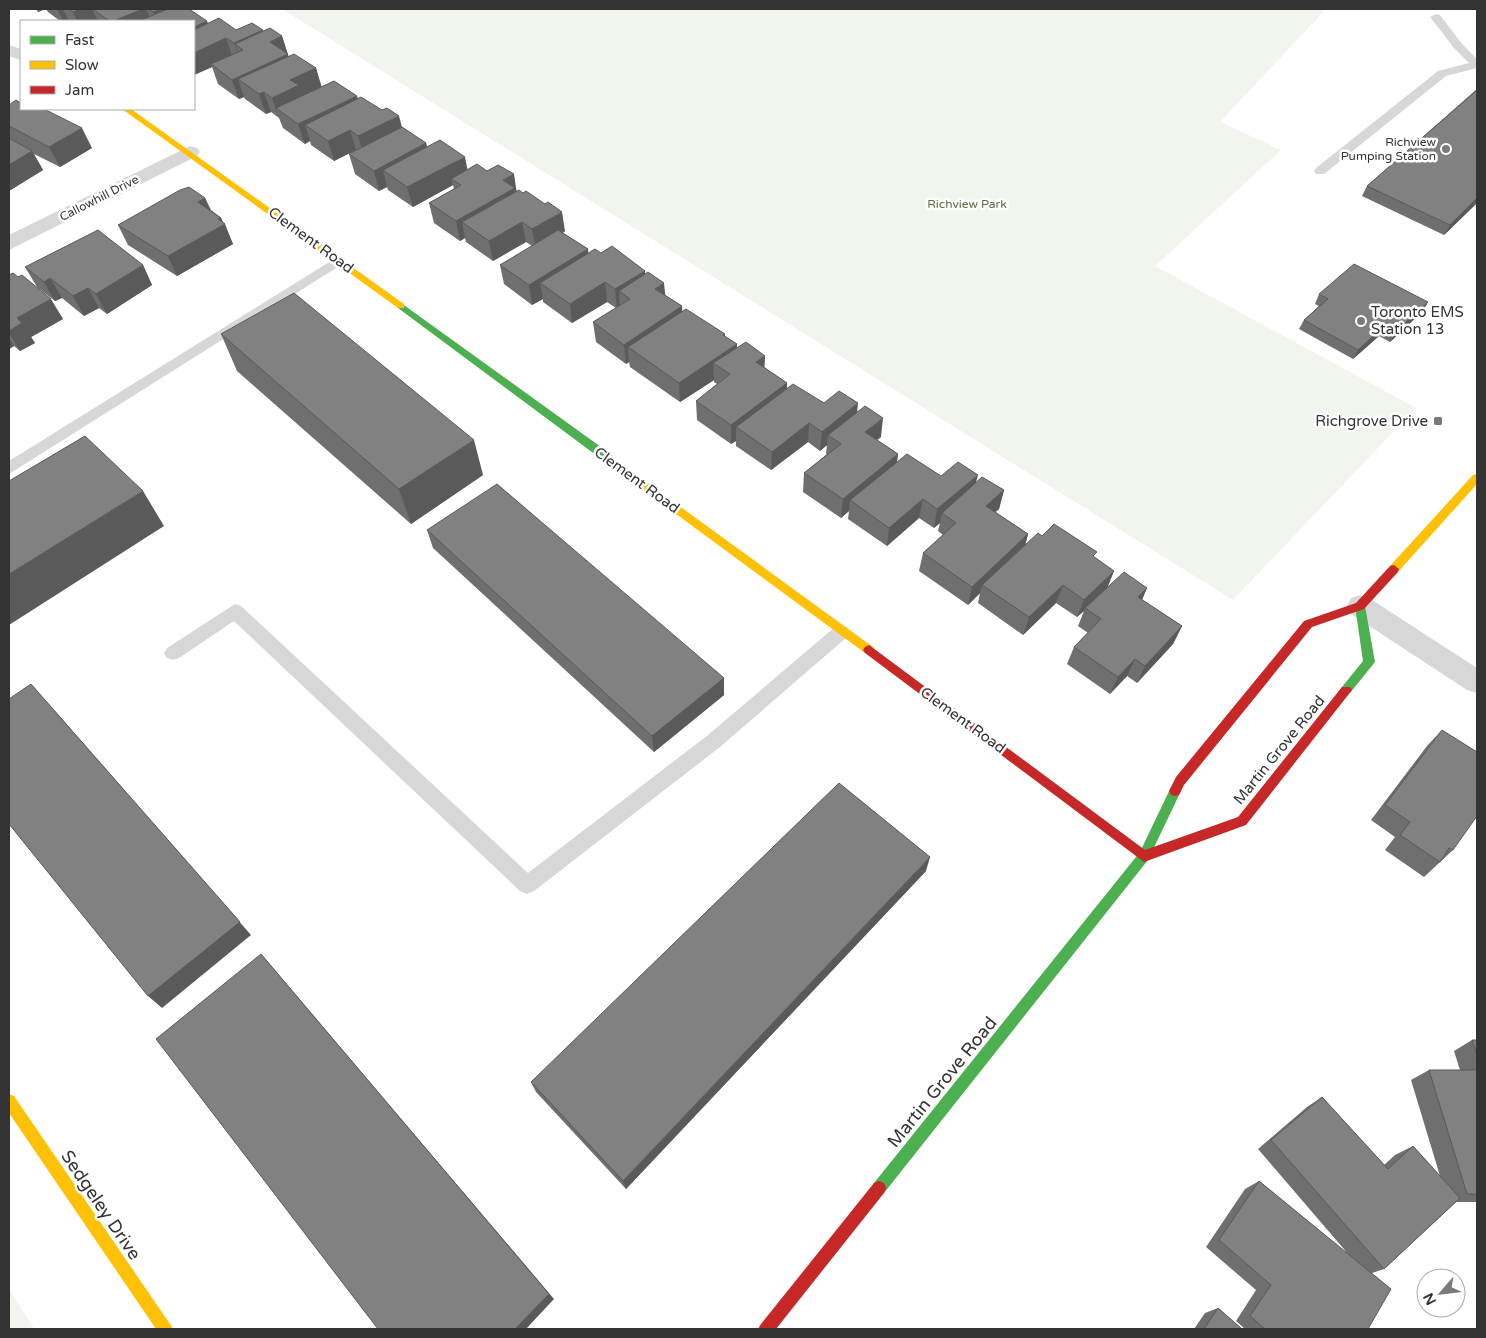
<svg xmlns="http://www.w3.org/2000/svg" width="1486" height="1338" viewBox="0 0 1486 1338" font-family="'Varela Round',sans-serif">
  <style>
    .green { fill: #f1f5ed }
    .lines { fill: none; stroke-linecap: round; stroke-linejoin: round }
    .lane { fill: #d7d7d7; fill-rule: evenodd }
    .street { fill: #d7d7d7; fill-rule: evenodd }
    .fast { fill: #4caf50; fill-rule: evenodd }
    .slow { fill: #ffc107; fill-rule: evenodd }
    .jam { fill: #c62828; fill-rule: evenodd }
    .wall { fill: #6f6f6f }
    .shaded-wall { fill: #5a5a5a }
    .building { fill: #818181; stroke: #5a5a5a }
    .poi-dot { fill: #7a7a7a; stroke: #fff; stroke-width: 2 }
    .labels { text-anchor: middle; stroke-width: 5; stroke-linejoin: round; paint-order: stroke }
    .far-poi-label { font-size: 12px; fill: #333; stroke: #fff; text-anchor: end }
    .far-street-label { font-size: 12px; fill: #333; stroke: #fff }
    .far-park-label { font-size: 12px; fill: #56703f; stroke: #fff }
    .street-label { font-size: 15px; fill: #333; stroke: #fff }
    .poi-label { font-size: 15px; fill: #333; stroke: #fff; text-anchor: start }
    .near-street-label { font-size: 18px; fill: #333; stroke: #fff }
  </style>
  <rect width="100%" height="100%" fill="#fff"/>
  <g class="green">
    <path d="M282 9H1326L1220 122 1281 150 1155 266 1416 408 1233 600Z"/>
    <path d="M9 1289 34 1329H9Z"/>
  </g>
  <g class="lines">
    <g class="lane">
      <path d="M1436 14 1440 15 1462 44 1477 59V68L1446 76 1324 174H1316L1314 171 1316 168 1438 71 1469 63 1454 48 1430 17Z"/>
      <path d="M339 256 344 257 346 260 344 263 9 474V461Z"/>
      <path d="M235 604 241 606 528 873 708 735 835 627 841 625 847 627 850 632 847 637 720 747 534 891 527 894 520 891 234 621 179 658 173 660 167 658 164 653 167 648Z"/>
    </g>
    <g class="street">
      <path d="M9 45 21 49V60L9 56Z"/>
      <path d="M190 146 197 148 200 152 197 156 9 250V235Z"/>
      <path d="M1360 595 1369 598 1477 668V693L1467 690 1351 614 1347 606 1351 598Z"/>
    </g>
    <g class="fast">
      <path d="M401 303 612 455 613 458 612 461H604L398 308 397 306Z"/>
      <path d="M1360 602 1365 606 1375 662 1350 693H1342L1340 690 1342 687 1363 661 1355 606Z"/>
      <path d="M1175 786 1179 787 1181 791 1148 860 884 1193 879 1195 874 1193 872 1188 874 1183 1140 852 1171 787Z"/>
    </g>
    <g class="slow">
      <path d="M122 109H131L404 304V308H398Z"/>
      <path d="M608 454 873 647 875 650 873 653H865L604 461 603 458 604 455Z"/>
      <path d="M1477 474V484L1398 572H1390L1389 569 1390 566 1473 475Z"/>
      <path d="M9 1094 14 1096 170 1324 173 1329H156L9 1113Z"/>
    </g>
    <g class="jam">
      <path d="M1394 565 1399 569 1398 572 1364 609 1312 627 1184 785 1179 795 1175 796 1171 795 1169 791 1176 777 1304 621 1356 603 1390 566Z"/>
      <path d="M869 645 1145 850 1238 817 1342 687H1350L1352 690 1246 825 1144 862 865 653 863 650 865 647Z"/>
      <path d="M879 1181 884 1183 886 1188 884 1193 776 1329H758L761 1324 874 1183Z"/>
    </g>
  </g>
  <g class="wall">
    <path d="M46 9H189L208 23 236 30 263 31 282 36 288 56 316 68 321 87 358 98 426 143 427 147 467 170 517 191 565 231 563 233 588 249V253H601L645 271V274L665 295 682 306V311L725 334V337L737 344V348L765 356 764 367 787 383V388L824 403 857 412 881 437 877 440 898 454 897 462 941 476 976 483 1004 490 999 509 995 512 1028 534 1025 546 1042 536 1095 558 1107 588H1147L1142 600 1182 626 1173 644 1137 683 1127 676 1110 694 1067 664 1074 647 1088 633 1078 626 1084 611 1077 617 1056 603 1023 635 978 603 980 593 968 605 919 571 923 553 943 535 938 531 940 523 934 528 919 518 887 546 848 519 849 511 841 518 803 492 804 473 827 454H826L827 445 820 451 808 442 771 470 736 446V441L731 444 697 420 696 401 717 384 714 382V380L680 402 630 367 629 362 626 364 596 342 593 322 616 308 607 302 572 323 543 302V299L532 305 504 284 500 265 532 246 526 242 493 261 466 242 465 238 460 241 434 223 429 203 454 189 453 185 413 207 388 190 387 187 379 191 355 174 349 154 357 150H356L334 161 311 145 310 141 305 144 283 128 279 118 271 112 266 114 245 99 244 97 239 99 218 84 212 67 194 75V21H60L48 12Z"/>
    <path d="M1477 89V203L1444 235 1362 196 1367 186Z"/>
    <path d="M9 105 92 148 60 167 34 154 43 170 9 191Z"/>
    <path d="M205 198 211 210 221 218 233 244 177 276 128 245 118 225Z"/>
    <path d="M143 265 152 285 107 314 99 308 84 316 62 298 55 301 37 287 25 267Z"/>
    <path d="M9 275 63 319 31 337 35 343 20 351 14 346 9 349Z"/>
    <path d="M1319 294 1428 302 1422 312 1390 342 1379 336 1353 359 1299 329 1304 320 1319 306 1315 304Z"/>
    <path d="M221 334 483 475 411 524 237 371Z"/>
    <path d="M427 530 724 678V695L654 752 433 548Z"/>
    <path d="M1442 730 1453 850 1424 877 1385 850 1395 837 1371 820 1427 746Z"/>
    <path d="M926 871 626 1189 536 1092 531 1082Z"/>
    <path d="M1472 1040H1477V1202H1456L1384 1269 1372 1273 1368 1329H1245L1236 1321 1256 1290 1206 1247 1245 1189 1259 1181 1349 1255 1258 1149 1307 1107 1322 1097 1384 1165 1395 1155 1413 1146 1440 1176 1411 1080 1429 1070H1460L1454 1051Z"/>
    <path d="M1218 1308 1242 1329H1194L1205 1313Z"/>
  </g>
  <g class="shaded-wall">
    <path d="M36 9H46L38 12Z"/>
    <path d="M57 9H63L69 21H63Z"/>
    <path d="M80 9H135H92L98 21H77L73 12Z"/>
    <path d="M143 9H146L152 21H113Z"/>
    <path d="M162 9H187L157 21 153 12Z"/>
    <path d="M207 21 214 41 194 50V27Z"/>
    <path d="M263 30 269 50H243L235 44 242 62H241L234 43Z"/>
    <path d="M282 36 294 73 238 79 244 97 239 99 232 80 270 42Z"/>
    <path d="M226 38 233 58 211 64 212 67 194 75V53Z"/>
    <path d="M316 68 322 88 276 108 279 118 272 98 290 80Z"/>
    <path d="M264 92 271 112 266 114 259 94Z"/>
    <path d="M357 96 363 115 305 125 310 141 305 144 298 124Z"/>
    <path d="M399 116 404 135 364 156 358 136Z"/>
    <path d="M82 128 92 148 60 167 49 147Z"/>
    <path d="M350 130 356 150 334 161 328 141Z"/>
    <path d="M426 143 431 163 383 170 387 187 379 191 374 171Z"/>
    <path d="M32 151 43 170 9 191V165Z"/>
    <path d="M465 157 469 177 451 179 453 185 413 207 407 187Z"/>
    <path d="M514 174 517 194 462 222 465 238 460 241 456 221 503 180Z"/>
    <path d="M205 198 214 218 198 202Z"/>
    <path d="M1477 198V203L1444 235 1450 225Z"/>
    <path d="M562 212 565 231 536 248 532 229Z"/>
    <path d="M221 218 224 224H225L233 244 177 276 168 256Z"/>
    <path d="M522 222 526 242 493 261 489 241Z"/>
    <path d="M588 249 590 269 540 283 543 299 532 305 529 285Z"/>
    <path d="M143 265 152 285 107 314 96 294Z"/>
    <path d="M645 271 646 290 630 299 619 291 620 307 617 309 615 289Z"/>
    <path d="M50 278 62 298 55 301 44 282Z"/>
    <path d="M605 282 607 302 572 323 570 304Z"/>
    <path d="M664 283 666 302 655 289Z"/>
    <path d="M88 288 99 308 84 316 73 296Z"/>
    <path d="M51 299 63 319 31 337 35 343 20 351 9 333V331L17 318Z"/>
    <path d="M1428 302 1422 312 1390 342 1395 332Z"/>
    <path d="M682 306 683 326 628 347 629 362 626 364 624 345Z"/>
    <path d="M1384 326 1379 336 1353 359 1358 350Z"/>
    <path d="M725 334V352L737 344V364L713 363 714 380 680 402 679 383Z"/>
    <path d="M9 337 14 346 9 349Z"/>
    <path d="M765 356 764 375 756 362Z"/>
    <path d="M787 383V402L736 427V441L731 444V425Z"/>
    <path d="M858 403 856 423 828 435 827 445 820 451 822 432Z"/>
    <path d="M883 418 881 437 863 451 865 432Z"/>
    <path d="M809 423 808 442 771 470 772 452Z"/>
    <path d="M474 440 483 475 411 524 399 489Z"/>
    <path d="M898 454 895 473 850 500 849 511 841 518 843 499Z"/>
    <path d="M978 475 973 494 942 513 940 523 934 528 937 509Z"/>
    <path d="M1004 490 999 509 981 525 986 506Z"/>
    <path d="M143 491 164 526 9 625V574Z"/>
    <path d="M923 499 919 518 887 546 889 528Z"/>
    <path d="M1028 534 1023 553 982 585 980 593 968 605 972 587Z"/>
    <path d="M1114 571 1107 589 1085 608 1084 611 1077 617 1084 600Z"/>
    <path d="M1063 585 1056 603 1023 635 1029 617Z"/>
    <path d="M1147 588 1139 606 1138 597Z"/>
    <path d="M1182 626 1173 644 1137 683 1145 666Z"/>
    <path d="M1135 659 1127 676 1110 694 1118 677Z"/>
    <path d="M724 678V695L654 752 652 736Z"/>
    <path d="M46 701 251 935 162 1008 148 996Z"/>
    <path d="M930 857 926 871 626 1189 623 1181Z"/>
    <path d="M261 954 554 1299 526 1329H515Z"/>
  </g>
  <g class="building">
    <path d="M69 9H80L73 12Z"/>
    <path d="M92 9H143L113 21H110Z"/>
    <path d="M148 9H162L153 12Z"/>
    <path d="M168 9H189L207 21 194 27V21H139Z"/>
    <path d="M219 18 236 30 252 23 263 30 234 43 226 38 194 53V30Z"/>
    <path d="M270 28 282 36 270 42 288 54 232 80 211 64 243 50 235 44Z"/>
    <path d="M294 54 316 68 290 80 299 85 272 98 264 92 259 94 238 79Z"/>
    <path d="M334 81 357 96 298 124 276 108Z"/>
    <path d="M1477 90V198L1450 225 1367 186Z"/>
    <path d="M361 97 382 110 387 108 399 116 358 136 350 130 328 141 305 125Z"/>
    <path d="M16 100 21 103V109H33L34 110 36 109H44L82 128 49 147 9 126V105Z"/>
    <path d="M402 127 426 143 374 171 349 154Z"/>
    <path d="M9 138 32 151 9 165Z"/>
    <path d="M440 140 465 157 407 187 383 170Z"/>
    <path d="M477 164 487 171 498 165 514 174 503 180 515 188 456 221 429 203 461 185 451 179Z"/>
    <path d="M189 187 205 198 198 202 221 218 218 219 225 224 168 256 118 225 180 190Z"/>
    <path d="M519 190 523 193 526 191 545 204 548 202 562 212 532 229 522 222 489 241 462 222Z"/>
    <path d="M98 230 143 265 96 294 88 288 73 296 50 278 44 282 25 267Z"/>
    <path d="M558 230 588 249 529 285 500 265Z"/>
    <path d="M612 246 645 271 615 289 605 282 570 304 540 283 595 249 601 253Z"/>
    <path d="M1354 264 1428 302 1395 332 1384 326 1358 350 1304 320 1328 299 1319 294Z"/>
    <path d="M648 272 664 283 655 289 682 306 624 345 593 322 630 299 619 291Z"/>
    <path d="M13 273 18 277 22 275 51 299 17 318 22 323 9 331V275Z"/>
    <path d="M294 293 474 440 399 489 221 334Z"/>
    <path d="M686 309 725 334 723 335 737 344 679 383 628 347Z"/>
    <path d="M746 342 765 356 756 362 787 383 731 425 696 401 730 374 713 363Z"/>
    <path d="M793 384 824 403 839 391 858 403 822 432 809 423 772 452 736 427Z"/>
    <path d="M865 406 883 418 865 432 898 454 843 499 804 473 841 444 828 435Z"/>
    <path d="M85 436 143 491 9 574V481Z"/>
    <path d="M907 454 941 476 958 462 978 475 937 509 923 499 889 528 850 500Z"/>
    <path d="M982 477 1004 490 986 506 1028 534 972 587 923 553 956 523 942 513Z"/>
    <path d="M497 484 724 678 652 736 427 530Z"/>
    <path d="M1054 524 1097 552 1093 556 1114 571 1084 600 1063 585 1029 617 982 585 1038 533 1042 536Z"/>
    <path d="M1124 572 1147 588 1138 597 1182 626 1145 666 1135 659 1118 677 1074 647 1101 619 1085 608Z"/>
    <path d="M31 684 240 922 148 996 9 824V699Z"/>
    <path d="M1442 730 1477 752V816L1453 850 1449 848 1440 862 1400 835 1410 822 1385 805Z"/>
    <path d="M839 783 930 857 623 1181 531 1082Z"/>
    <path d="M261 954 549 1294 515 1329H378L156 1039Z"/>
    <path d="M1472 1040H1477V1055Z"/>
    <path d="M1429 1070H1477V1194H1467Z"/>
    <path d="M1322 1097 1388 1169 1413 1146 1460 1198 1384 1269 1271 1140Z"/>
    <path d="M1259 1181 1391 1289 1368 1329H1265L1250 1316 1271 1285 1219 1240Z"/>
    <path d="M1218 1308 1242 1329H1204Z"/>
  </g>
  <g class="poi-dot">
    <circle cx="1446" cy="149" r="5"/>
    <circle cx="1361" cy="321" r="5"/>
    <rect x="1433" y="416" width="10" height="10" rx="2.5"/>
  </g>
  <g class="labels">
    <g class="far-poi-label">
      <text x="1436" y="146">Richview<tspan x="1436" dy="14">Pumping Station</tspan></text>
    </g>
    <g class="far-street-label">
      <text transform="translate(99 198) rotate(-27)" y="4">Callowhill Drive</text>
    </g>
    <g class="far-park-label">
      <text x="967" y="208">Richview Park</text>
    </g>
    <g class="street-label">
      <text transform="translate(311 240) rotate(36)" y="5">Clement Road</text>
      <text transform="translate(637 480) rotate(36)" y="5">Clement Road</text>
      <text transform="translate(963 720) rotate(36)" y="5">Clement Road</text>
      <text transform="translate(1279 750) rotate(-51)" y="5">Martin Grove Road</text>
    </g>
    <g class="poi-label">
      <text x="1371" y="317">Toronto EMS<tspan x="1371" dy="17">Station 13</tspan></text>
      <text x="1428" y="426" text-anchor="end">Richgrove Drive</text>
    </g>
    <g class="near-street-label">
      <text transform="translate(942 1082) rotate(-51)" y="6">Martin Grove Road</text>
      <text transform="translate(101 1205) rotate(56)" y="6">Sedgeley Drive</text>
    </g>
  </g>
  <rect width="1486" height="1338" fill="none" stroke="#333333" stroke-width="20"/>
  <rect x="20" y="20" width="175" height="90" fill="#ffffff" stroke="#adadad"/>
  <rect x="30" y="36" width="25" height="8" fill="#4caf50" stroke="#adadad"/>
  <text x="65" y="45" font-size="15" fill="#333333">Fast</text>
  <rect x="30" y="61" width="25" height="8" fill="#ffc107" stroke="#adadad"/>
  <text x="65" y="70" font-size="15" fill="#333333">Slow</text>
  <rect x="30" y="86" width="25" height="8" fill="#c62828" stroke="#adadad"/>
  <text x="65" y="95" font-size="15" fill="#333333">Jam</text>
  <g transform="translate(1441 1293) rotate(242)"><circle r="24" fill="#ffffff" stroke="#adadad"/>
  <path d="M0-4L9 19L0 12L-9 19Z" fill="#7a7a7a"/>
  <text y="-8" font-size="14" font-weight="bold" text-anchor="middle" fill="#333333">N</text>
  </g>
</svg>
